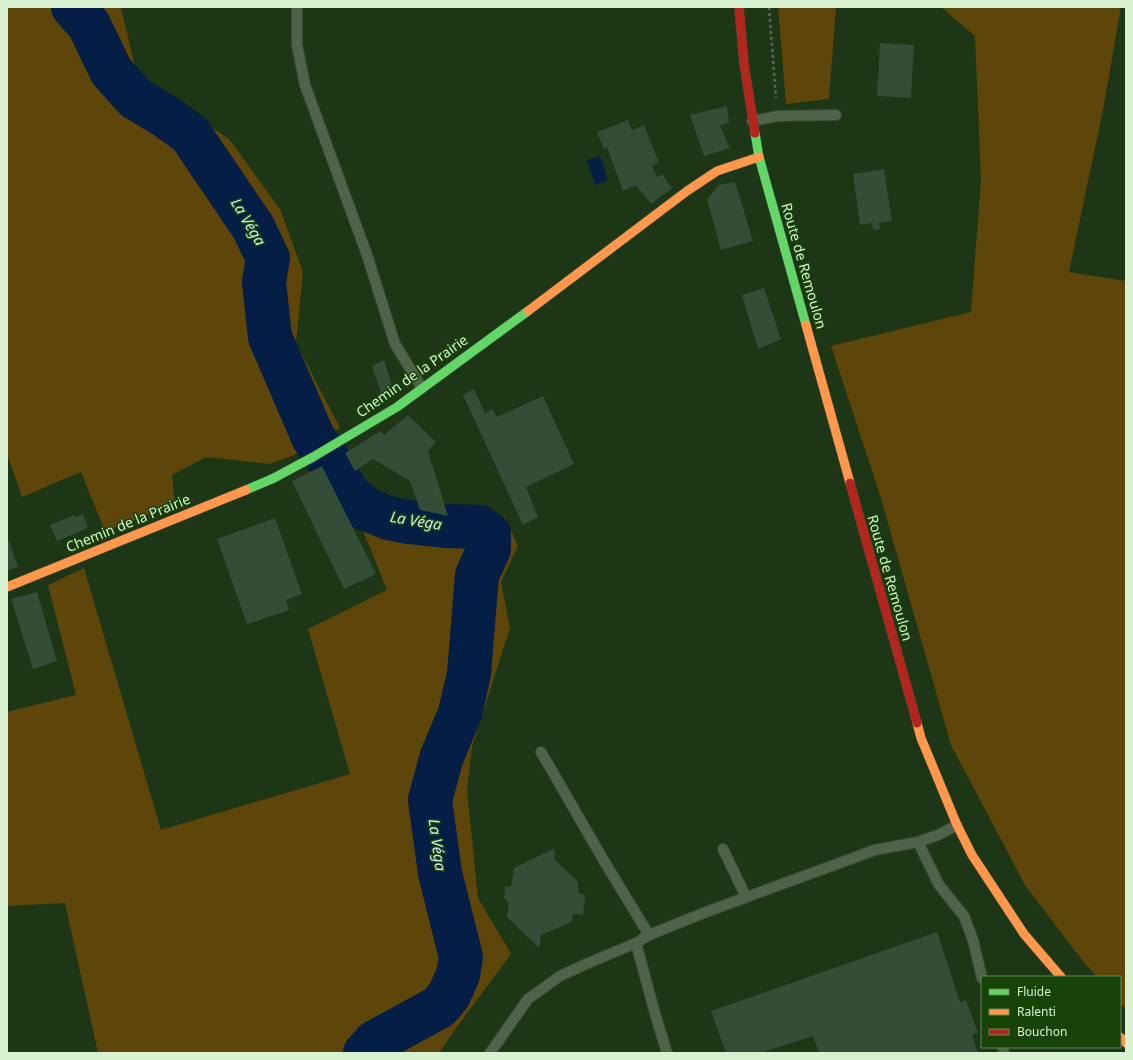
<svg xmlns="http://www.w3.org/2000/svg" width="1133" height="1060" viewBox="0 0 1133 1060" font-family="'Noto Sans',sans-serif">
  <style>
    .green { fill: #5e460b }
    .water { fill: #041e45 }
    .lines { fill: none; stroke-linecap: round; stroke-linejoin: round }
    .river { stroke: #041e45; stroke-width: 44 }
    .building { fill: #334d36 }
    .lane-casing { stroke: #384b34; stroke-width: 12 }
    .fast-casing { stroke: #384b34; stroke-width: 10 }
    .slow-casing { stroke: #384b34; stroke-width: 10 }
    .jam-casing { stroke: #384b34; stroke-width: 10 }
    .path { stroke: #5b6b56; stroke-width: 2.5; stroke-dasharray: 3 3; stroke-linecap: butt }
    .lane { stroke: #51624b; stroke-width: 10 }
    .fast { stroke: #63d668; stroke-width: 9 }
    .slow { stroke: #ff974d; stroke-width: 9 }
    .jam { stroke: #b3261e; stroke-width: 9 }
    .labels { text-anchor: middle; stroke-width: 3; stroke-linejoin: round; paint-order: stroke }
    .street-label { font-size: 14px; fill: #d7f1d1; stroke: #164307 }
    .water-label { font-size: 15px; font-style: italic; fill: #d6e2f5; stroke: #164307 }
  </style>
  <rect width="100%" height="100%" fill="#1d3615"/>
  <g class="green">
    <path d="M7 7H120L121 8 138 79 229 139 280 209 303 272 296 343 340 428 294 455 270 464 206 457 172 475 175 505 105 531 81 472 22 497 7 454Z"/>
    <path d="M778 7H836L829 99 786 104Z"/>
    <path d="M941 7H1121L1103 110 1069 272 1126 281V1009L1120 1003V977H1097L1082 960 1025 885 951 745 880 495 831 346 971 312 981 180 975 36Z"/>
    <path d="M462 509 505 517 518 546 501 582 510 628 472 746 467 791 478 898 511 954 459 1024 439 1053H98L65 903 7 906V712L76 695 48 585 84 568 161 830 350 774 308 629 387 590 356 513 383 529 403 534 450 540Z"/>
  </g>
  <path class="water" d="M600 156 608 180 595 185 587 160Z"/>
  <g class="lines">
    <path class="river" d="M73 7 89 25 111 71 135 98 165 116 190 134 253 227 268 258 264 282 270 337 313 437 328 459 348 494 366 509 388 518 408 522 445 526 479 527 489 534V549L477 575 469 674 460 713 441 759 430 800 440 873 461 957 458 975 449 995 439 1007 375 1042 365 1053"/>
  </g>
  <g class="building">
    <path d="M880 43 914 45 911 98 877 96Z"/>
    <path d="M727 106 729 123 720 125 730 148 704 156 690 115Z"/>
    <path d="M628 120 632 130 644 125 659 163 652 166 657 177 662 174 672 188 651 204 636 185 623 191 607 147 604 149 597 132Z"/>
    <path d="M884 169 892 221 879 223 880 229 873 230 872 223 860 225 853 174Z"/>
    <path d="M735 182 753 241 721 250 707 199 719 185Z"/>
    <path d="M764 288 781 339 758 349 742 295Z"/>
    <path d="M384 360 393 389 382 396 372 366Z"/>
    <path d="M474 389 485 413 493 409 497 417 543 396 574 464 526 487 538 517 523 525 463 395Z"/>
    <path d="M408 415 436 442 428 451 448 516 420 510 410 481 373 459 355 471 345 453 381 431 384 435Z"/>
    <path d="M322 466 376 574 344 589 292 481Z"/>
    <path d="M83 514 88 528 57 541 50 525 75 515V518Z"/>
    <path d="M275 518 302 594 286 600 289 610 247 624 217 539Z"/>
    <path d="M7 536 18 567 7 571Z"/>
    <path d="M37 592 57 661 33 669 11 599Z"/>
    <path d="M555 848 554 859 578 882V892L585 896 583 915 573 914 572 922 541 935 539 948 507 917 509 903 504 898 505 886 511 887 514 868Z"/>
    <path d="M937 932 960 1002 966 1000 978 1033 972 1035 978 1053H819L813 1036 760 1053H726L711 1011Z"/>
  </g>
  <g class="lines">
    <g class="lane-casing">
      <g id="lane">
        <path d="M297 7V45L305 85 367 255 395 344 422 388"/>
        <path d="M752 121 778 116 836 115"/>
        <path d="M541 752 607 866 649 935"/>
        <path d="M918 842 939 885 964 916 973 940 982 978"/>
        <path d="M723 849 746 897"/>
        <path d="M636 943 654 1010 667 1053"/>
        <path d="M1003 1047 1004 1053"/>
        <path d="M490 1053 528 999 560 976 586 964 636 943 649 935 706 912 875 850 918 842 938 835 957 825"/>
      </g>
    </g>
    <g class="fast-casing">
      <g id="fast">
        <path d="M755 133 759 157 806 325"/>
        <path d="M246 490 274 478 313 457 397 407 528 311"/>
      </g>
    </g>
    <g class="slow-casing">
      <g id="slow">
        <path d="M528 311 687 191 717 171 759 157"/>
        <path d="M806 325 850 483"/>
        <path d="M7 587 246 490"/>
        <path d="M917 723 921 738 957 825 972 855 1024 934 1061 977"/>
        <path d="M1120 1037 1126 1043"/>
      </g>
    </g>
    <g class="jam-casing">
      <g id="jam">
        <path d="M739 7 744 64 755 133"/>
        <path d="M850 483 917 723"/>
      </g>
    </g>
    <path class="path" d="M769 7 776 98"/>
    <use href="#lane" class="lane"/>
    <use href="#fast" class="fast"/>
    <use href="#slow" class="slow"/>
    <use href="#jam" class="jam"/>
  </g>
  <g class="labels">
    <g class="street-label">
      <text transform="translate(804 266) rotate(74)" y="5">Route de Remoulon</text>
      <text transform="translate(412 376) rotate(-35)" y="5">Chemin de la Prairie</text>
      <text transform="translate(128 523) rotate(-22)" y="5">Chemin de la Prairie</text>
      <text transform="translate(890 578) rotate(74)" y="5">Route de Remoulon</text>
    </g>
    <g class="water-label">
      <text transform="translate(248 222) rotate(59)" y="5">La Véga</text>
      <text transform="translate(416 521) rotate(9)" y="5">La Véga</text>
      <text transform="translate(437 845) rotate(82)" y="5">La Véga</text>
    </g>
  </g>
  <rect width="1133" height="1060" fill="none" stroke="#d7f1d1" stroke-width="16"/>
  <rect x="981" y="976" width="140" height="72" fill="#164307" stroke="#638958"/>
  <rect x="989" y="989" width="20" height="6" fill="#63d668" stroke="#638958"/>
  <text x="1017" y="996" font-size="12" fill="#d7f1d1">Fluide</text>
  <rect x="989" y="1009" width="20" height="6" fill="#ff974d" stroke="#638958"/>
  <text x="1017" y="1016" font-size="12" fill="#d7f1d1">Ralenti</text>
  <rect x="989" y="1029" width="20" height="6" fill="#b3261e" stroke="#638958"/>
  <text x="1017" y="1036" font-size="12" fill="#d7f1d1">Bouchon</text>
</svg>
